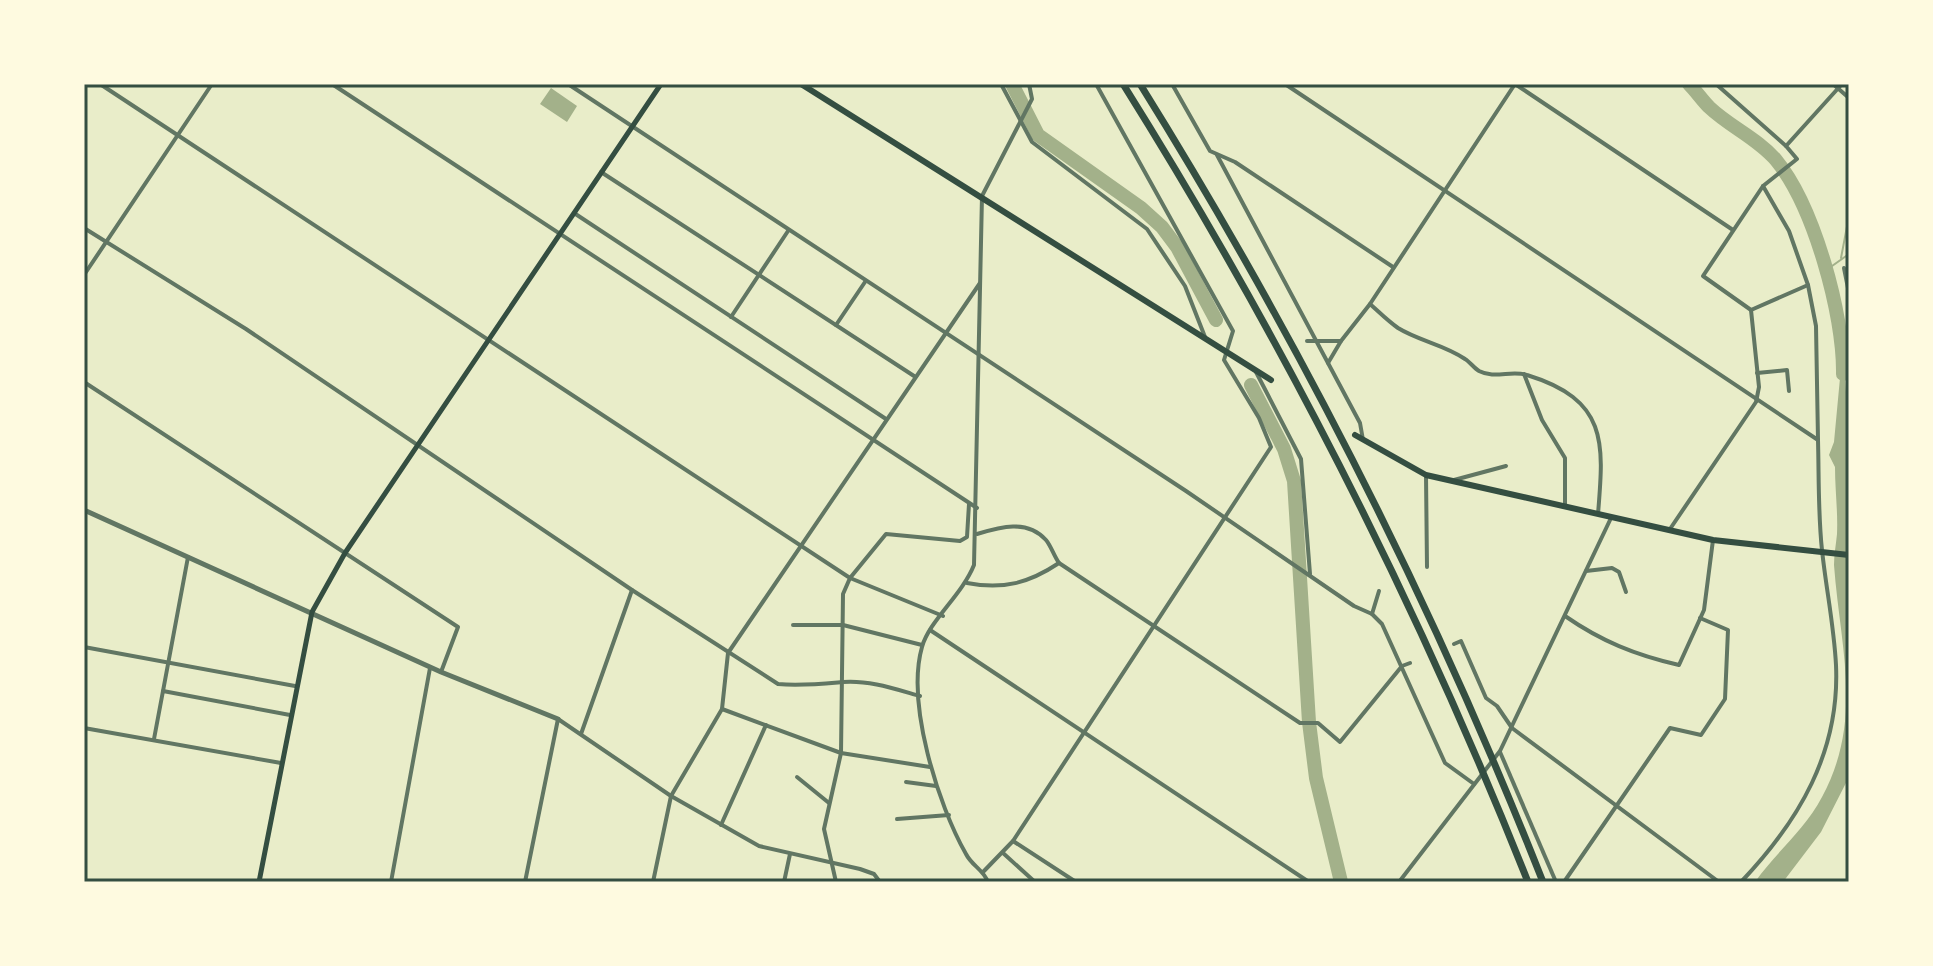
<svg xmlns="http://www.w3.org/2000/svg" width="1933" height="966" viewBox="0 0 1933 966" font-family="Ubuntu,sans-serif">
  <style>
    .water { fill: #a3b18a }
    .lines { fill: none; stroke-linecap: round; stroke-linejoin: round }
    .stream { stroke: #a3b18a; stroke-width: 2 }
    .river { stroke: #a3b18a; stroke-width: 14 }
    .minor { stroke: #617663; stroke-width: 4 }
    .tertiary { stroke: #617663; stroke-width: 5 }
    .secondary { stroke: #344e41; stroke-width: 5 }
    .primary { stroke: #344e41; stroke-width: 6 }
    .motorway { stroke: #344e41; stroke-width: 7 }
    .neatline { fill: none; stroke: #344e41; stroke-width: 3 }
  </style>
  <rect width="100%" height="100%" fill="#e9edc9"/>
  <g class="water">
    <path d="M551 88 577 106 567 122 540 104Z"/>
    <path d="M1843 346 1849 438 1846 535 1849 547V777L1821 832 1783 882H1755C1776 852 1804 831 1822 797 1864 719 1840 647 1834 565 1834 555 1836 544 1837 534 1838 512 1835 489 1835 467L1829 455 1834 442Z"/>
  </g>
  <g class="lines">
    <g class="stream">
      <path d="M1841 258 1849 216"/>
      <path d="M1825 271 1849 254"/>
    </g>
    <g class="river">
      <path d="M1012 84 1038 135 1141 208 1162 227 1177 247 1216 320"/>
      <path d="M1689 84C1696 91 1702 100 1709 107 1730 127 1757 138 1776 160 1814 206 1844 315 1843 374"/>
      <path d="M1251 385 1284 449 1294 481 1309 722 1316 778 1341 882"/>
    </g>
    <g class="minor">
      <path d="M100 84 850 578 843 594 841 753 824 829 836 882"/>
      <path d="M332 84 977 508"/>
      <path d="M568 84 1186 491 1354 606 1372 614 1382 624 1445 763 1474 784"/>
      <path d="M1001 84 1032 142 1147 229 1185 286 1205 337"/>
      <path d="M1172 84 1210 151 1235 162 1393 267"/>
      <path d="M1285 84 1818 440 1816 326 1808 285"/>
      <path d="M1515 84 1733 230"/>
      <path d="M1716 84 1786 146"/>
      <path d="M1833 84 1849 98"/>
      <path d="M1217 155 1360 423 1363 440"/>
      <path d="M601 172 914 376"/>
      <path d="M574 213 886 419"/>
      <path d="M84 228 246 329 632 590 778 684C801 686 820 684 843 682 869 680 895 689 920 696"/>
      <path d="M1844 268 1849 293"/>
      <path d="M84 275 212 84"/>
      <path d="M1370 304C1379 312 1388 321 1398 328 1419 341 1445 345 1465 359 1470 362 1474 368 1479 371 1494 379 1512 370 1527 375 1608 400 1604 442 1598 514"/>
      <path d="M1751 310 1808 285 1789 231 1763 186"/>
      <path d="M731 317 788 231"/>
      <path d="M836 325 865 282"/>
      <path d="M1307 341H1341L1370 304 1515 84"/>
      <path d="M1328 363 1341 341"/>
      <path d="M1256 372 1301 459 1310 574"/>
      <path d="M1757 373 1787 370 1789 391"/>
      <path d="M1524 374 1542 420 1565 458V507"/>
      <path d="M84 382 458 627 441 672"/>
      <path d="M1426 475 1427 567"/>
      <path d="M1454 480 1506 466"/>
      <path d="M1670 529 1756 402 1759 387 1751 310 1703 276 1763 186 1797 159 1786 146 1842 84"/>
      <path d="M977 534C1000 527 1027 519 1046 540 1051 546 1054 556 1059 563"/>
      <path d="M1586 571 1612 568 1619 572 1626 592"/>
      <path d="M967 583C1003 590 1029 583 1059 563L1300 723H1318L1340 742 1402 666 1410 663"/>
      <path d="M1372 614 1379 591"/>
      <path d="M943 616 850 578 886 534 960 541 967 537 969 504"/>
      <path d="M1565 616C1601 641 1635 655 1679 665L1704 610 1713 540"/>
      <path d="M793 625H843L922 645"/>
      <path d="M930 630 1309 882"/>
      <path d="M1454 644 1461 641 1486 698 1497 706 1512 728 1719 882"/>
      <path d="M84 647 295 686"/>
      <path d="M163 691 188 557"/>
      <path d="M722 709 841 753 930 767"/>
      <path d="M84 728 281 763"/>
      <path d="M581 734 632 590"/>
      <path d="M154 739 163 691 290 715"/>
      <path d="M1500 752 1556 882"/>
      <path d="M797 777 829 803"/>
      <path d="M906 782 936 786"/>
      <path d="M897 819 949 815"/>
      <path d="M721 825 766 725"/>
      <path d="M1013 841 1076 882"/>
      <path d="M1003 853 1035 882"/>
      <path d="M984 871 1013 841 1271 447 1259 418 1224 360 1233 331 1096 84"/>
      <path d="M391 882 430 668"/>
      <path d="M525 882 558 719 671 796 759 846 860 869 874 874 880 882"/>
      <path d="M653 882 671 796 722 709 728 653 980 283"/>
      <path d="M784 882 790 854"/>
      <path d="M988 882C983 869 972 866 966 854 938 805 906 703 922 647 929 621 962 595 974 565L982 196 1032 99 1029 84"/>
      <path d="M1399 882 1500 751 1611 518"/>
      <path d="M1564 882 1670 728 1701 735 1725 699 1728 630 1700 618"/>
      <path d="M1741 882C1799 821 1840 752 1836 665 1834 626 1826 588 1822 550 1818 514 1819 477 1818 440"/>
    </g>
    <path class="tertiary" d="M84 510 441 672 558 719"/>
    <path class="secondary" d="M259 882 312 612 345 553 661 84"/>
    <g class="primary">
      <path d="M801 84 1271 380"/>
      <path d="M1355 435 1426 475 1713 540 1849 555"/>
    </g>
    <g class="motorway">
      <path d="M1123 84C1281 336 1418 605 1528 882"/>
      <path d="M1140 84C1297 336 1434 606 1543 882"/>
    </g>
  </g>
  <rect width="1933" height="966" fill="none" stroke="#fefae0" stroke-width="172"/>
  <rect x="86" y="86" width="1761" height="794" class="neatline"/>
</svg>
